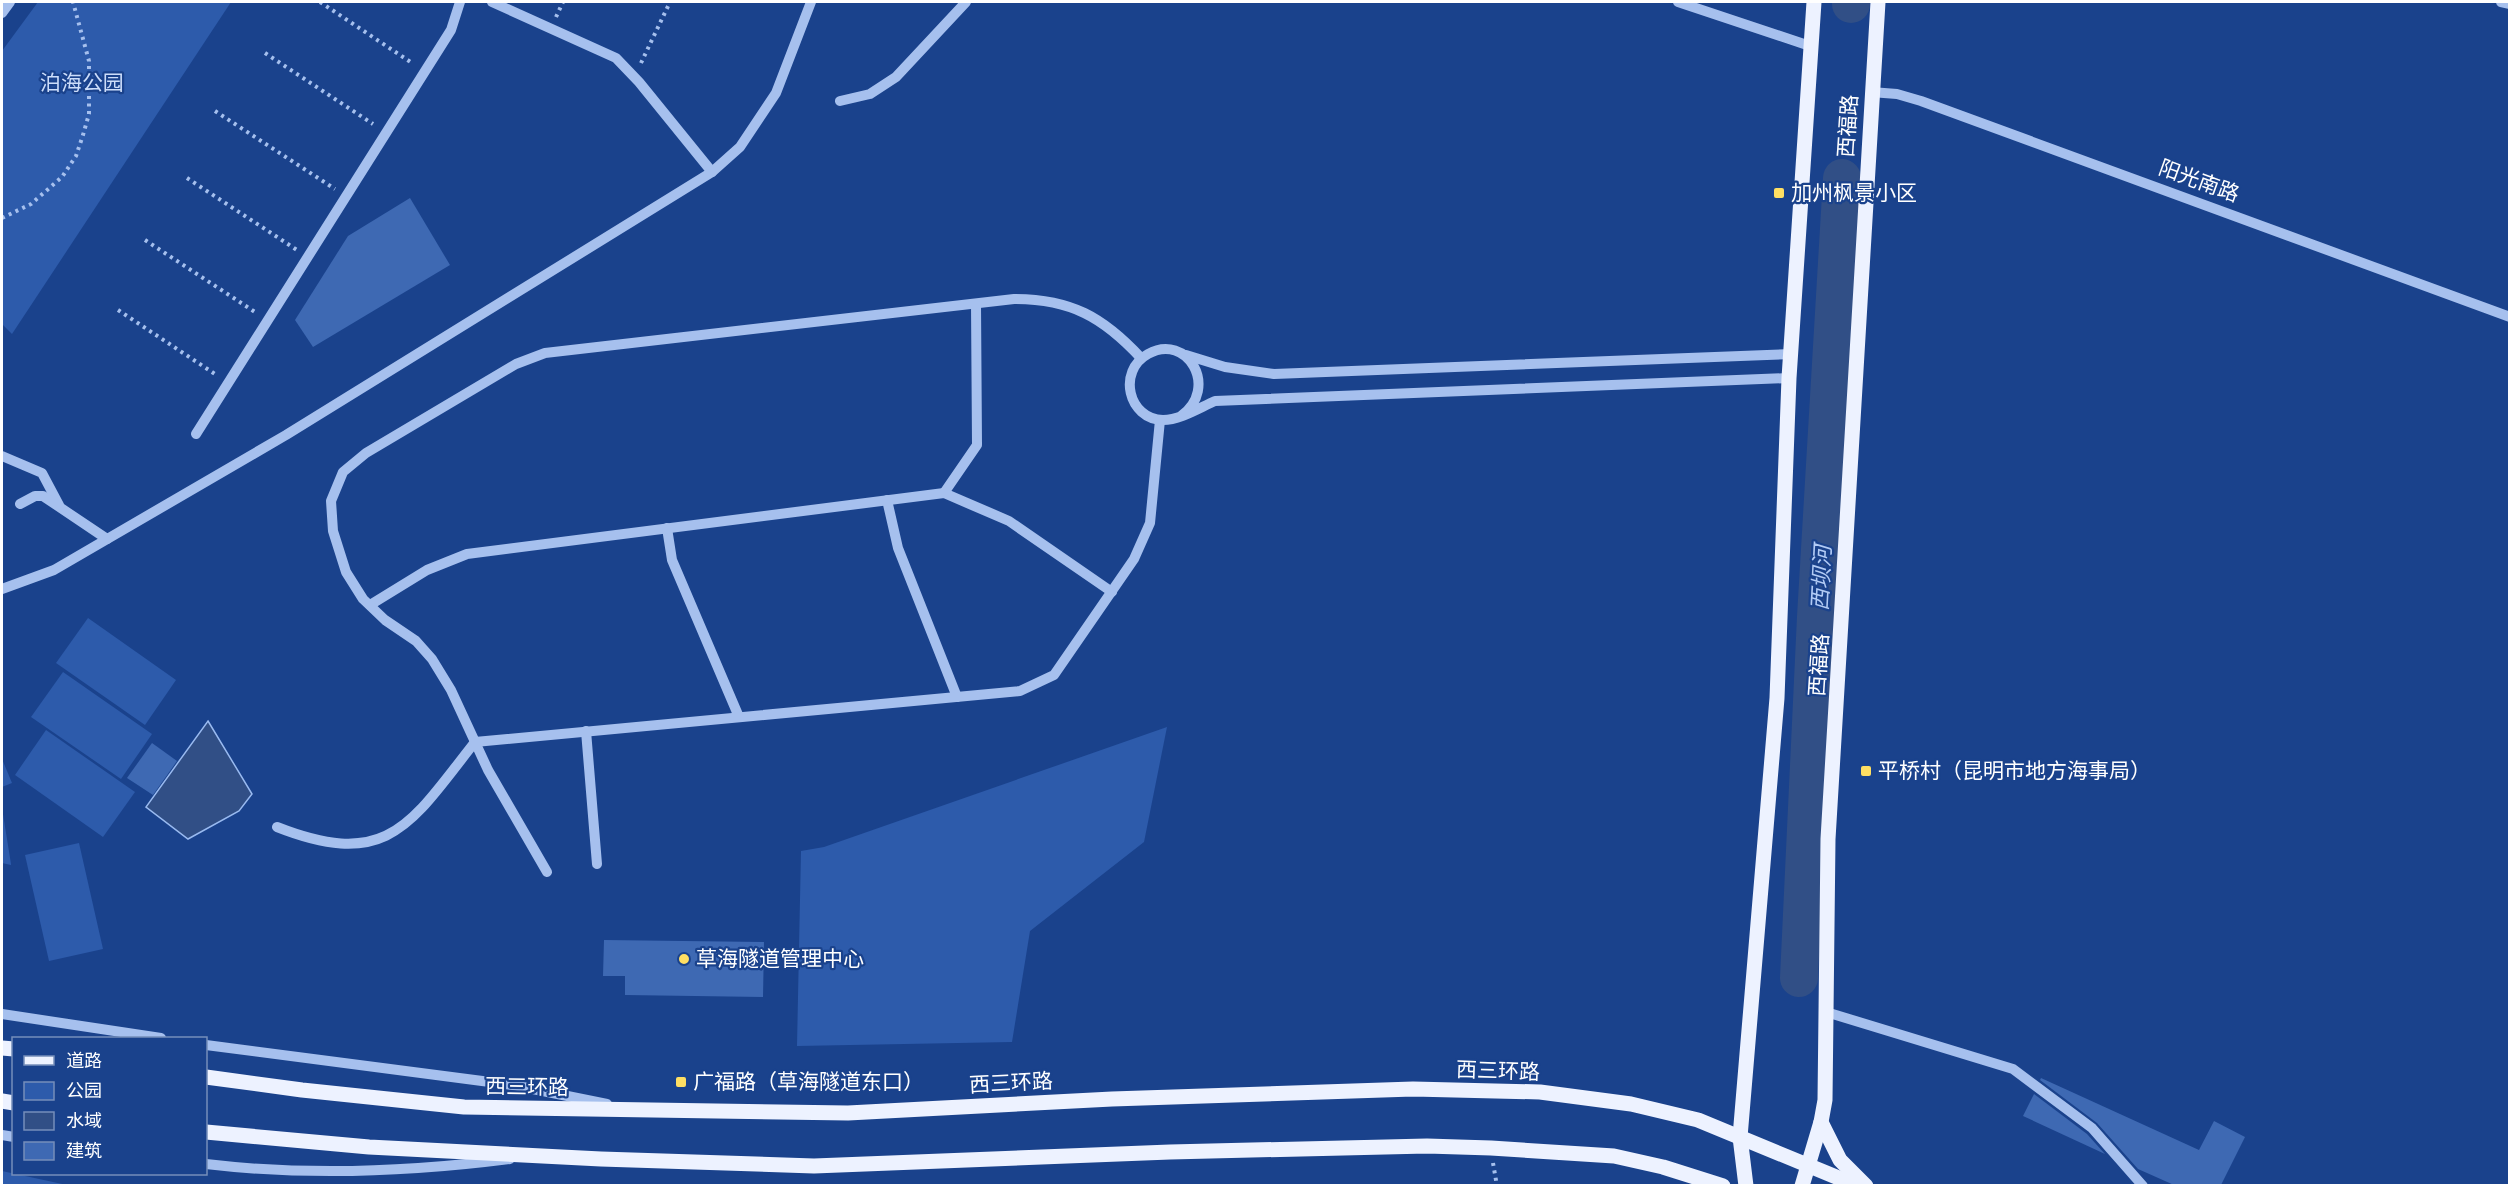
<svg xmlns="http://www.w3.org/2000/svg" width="2511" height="1187" viewBox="0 0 2511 1187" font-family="'Fira Sans','Noto Sans SC',sans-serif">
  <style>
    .green { fill: #2d5bab }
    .water { fill: #314f86; stroke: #99baf0; stroke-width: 1.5 }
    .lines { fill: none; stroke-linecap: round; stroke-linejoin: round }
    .river { stroke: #314f86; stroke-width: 38 }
    .building { fill: #3e69b3 }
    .path { stroke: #a6c0ee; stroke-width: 4; stroke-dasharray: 3 4.5; stroke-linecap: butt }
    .minor { stroke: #a6c0ee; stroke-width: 10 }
    .major { stroke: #edf2ff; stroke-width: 15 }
    .poi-dot { fill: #ffdf63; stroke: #1a428c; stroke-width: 2 }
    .labels { text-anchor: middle; stroke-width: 4.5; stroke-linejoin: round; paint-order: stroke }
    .park-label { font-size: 21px; fill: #ccddfa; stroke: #1a428c }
    .street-label { font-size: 21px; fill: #fff; stroke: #1a428c }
    .poi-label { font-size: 21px; fill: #fff; stroke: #1a428c; text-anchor: start }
    .water-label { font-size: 22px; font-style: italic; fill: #b2cbf5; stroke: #1a428c }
  </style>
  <rect width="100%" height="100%" fill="#1a428c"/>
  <g class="green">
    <path d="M38 2H231L12 334 2 324V51Z"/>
    <path d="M88 618 176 680 145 725 56 663Z"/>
    <path d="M63 672 152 734 121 779 31 717Z"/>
    <path d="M1167 727 1144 842 1030 931 1012 1042 797 1046 801 851 824 847Z"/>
    <path d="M46 730 135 792 103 837 15 775Z"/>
    <path d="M2 759 12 783 2 787Z"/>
    <path d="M2 808 11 864V865L2 863Z"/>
    <path d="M79 843 103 949 49 961 25 855Z"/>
    <path d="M2 1171 67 1185H2Z"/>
  </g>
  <path class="water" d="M208 721 252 794 239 811 188 839 146 807Z"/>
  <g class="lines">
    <g class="river">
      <path d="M1851 4V2"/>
      <path d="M1799 978 1816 617 1842 178"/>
    </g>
  </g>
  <g class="building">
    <path d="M410 198 450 265 313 347 295 320 348 236Z"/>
    <path d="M152 743 177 761 153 795 127 778Z"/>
    <path d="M604 940 764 942 763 997 625 995V976H603Z"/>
    <path d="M2041 1078 2199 1150 2214 1121 2245 1137 2221 1185H2174L2138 1169 2097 1123 2040 1080Z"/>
    <path d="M2034 1094 2087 1134 2105 1154 2023 1116Z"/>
  </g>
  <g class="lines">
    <g class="path">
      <path d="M320 2 412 63"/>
      <path d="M556 17 563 2"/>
      <path d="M265 53 373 124"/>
      <path d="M641 63 670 2"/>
      <path d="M215 111 335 189"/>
      <path d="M187 178 297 250"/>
      <path d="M2 218 31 204 62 177 76 156 83 135 89 114V61L73 2"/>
      <path d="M145 240 255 312"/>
      <path d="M118 310 215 374"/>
      <path d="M1493 1163 1497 1186"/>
    </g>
    <g class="minor">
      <path d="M492 2 616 58 639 82 712 172"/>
      <path d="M1678 2 1810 46"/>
      <path d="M2501 2 2510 4"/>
      <path d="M2 13 10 2"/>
      <path d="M1871 92 1897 94 1921 101 2510 317"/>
      <path d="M840 101 870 94 896 77 966 2"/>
      <path d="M1186 355 1225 367 1274 374 1792 354"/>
      <path d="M1181 416C1220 388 1187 332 1148 354 1117 371 1128 419 1163 420 1180 420 1199 408 1215 401L1789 378"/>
      <path d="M196 434 451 30 460 2"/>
      <path d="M2 456 42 473 59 505"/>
      <path d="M944 493 977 445 976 304"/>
      <path d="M887 500 898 548 957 697"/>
      <path d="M20 504 35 496H43L107 539"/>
      <path d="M667 528 672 560 739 717"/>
      <path d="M2 589 54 570 286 435 712 172 740 147 776 93 811 2"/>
      <path d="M370 605 427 570 467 554 944 493 1009 521 1112 592"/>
      <path d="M586 731 597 864"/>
      <path d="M277 827C389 871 411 823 475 742L1020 691 1054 675 1134 559 1150 523 1160 420"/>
      <path d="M547 872 488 770 451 690 432 659 416 641 385 620 363 599 346 572 333 531 331 501 343 472 366 453 516 364 545 353 1014 299C1071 299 1103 317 1141 358"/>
      <path d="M1826 1012 2013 1069 2092 1128 2143 1186"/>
      <path d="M2 1014 161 1038"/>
      <path d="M206 1045 513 1085 607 1104"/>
      <path d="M2 1135 14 1137"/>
      <path d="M206 1164C307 1176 409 1172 510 1159"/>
    </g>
    <g class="major">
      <path d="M2 1048 14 1049"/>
      <path d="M206 1077 302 1090 464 1107 848 1113 1112 1099 1413 1089 1540 1092 1631 1104 1698 1120 1858 1186"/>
      <path d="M2 1101 14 1103"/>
      <path d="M1821 1122 1840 1160 1866 1186"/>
      <path d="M206 1132 369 1147 601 1159 814 1166 1170 1152 1427 1146 1491 1148 1614 1156 1663 1167 1723 1186"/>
      <path d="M1746 1186 1740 1137 1777 698 1789 378 1814 2"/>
      <path d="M1802 1186 1821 1122 1825 1100 1828 839 1878 2"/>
    </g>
  </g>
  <g class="poi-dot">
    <rect x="1773" y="187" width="12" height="12" rx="3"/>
    <rect x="1860" y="765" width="12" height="12" rx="3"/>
    <circle cx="684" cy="959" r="6"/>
    <rect x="675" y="1076" width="12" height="12" rx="3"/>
  </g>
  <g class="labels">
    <g class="park-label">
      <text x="82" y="90">泊海公园</text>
    </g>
    <g class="street-label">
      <text transform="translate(1848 126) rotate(-86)" y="7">西福路</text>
      <text transform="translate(2199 181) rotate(20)" y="7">阳光南路</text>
      <text transform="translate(1819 665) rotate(-86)" y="7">西福路</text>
      <text transform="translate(1498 1071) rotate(2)" y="7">西三环路</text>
      <text transform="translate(1011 1083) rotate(-3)" y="7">西三环路</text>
      <text transform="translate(527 1087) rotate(1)" y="7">西三环路</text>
    </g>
    <g class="poi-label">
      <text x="1791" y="200">加州枫景小区</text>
      <text x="1878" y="778">平桥村（昆明市地方海事局）</text>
      <text x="696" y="966">草海隧道管理中心</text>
      <text x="693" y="1089">广福路（草海隧道东口）</text>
    </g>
    <g class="water-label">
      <text transform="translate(1821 578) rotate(-87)" y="8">西坝河</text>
    </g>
  </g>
  <rect width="2511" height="1187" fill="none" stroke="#ffffff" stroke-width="6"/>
  <rect x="12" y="1037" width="195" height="138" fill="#1a428c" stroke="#768eba" stroke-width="1.5"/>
  <rect x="24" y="1056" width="30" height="9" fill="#edf2ff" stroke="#768eba" stroke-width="1.5"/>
  <text x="66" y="1067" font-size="18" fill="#ffffff">道路</text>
  <rect x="24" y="1082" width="30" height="18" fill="#2d5bab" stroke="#768eba" stroke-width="1.5"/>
  <text x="66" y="1097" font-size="18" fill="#ffffff">公园</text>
  <rect x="24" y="1112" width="30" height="18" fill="#314f86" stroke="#768eba" stroke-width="1.5"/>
  <text x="66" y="1127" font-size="18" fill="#ffffff">水域</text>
  <rect x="24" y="1142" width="30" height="18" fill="#3e69b3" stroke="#768eba" stroke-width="1.5"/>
  <text x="66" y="1157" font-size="18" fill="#ffffff">建筑</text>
</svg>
